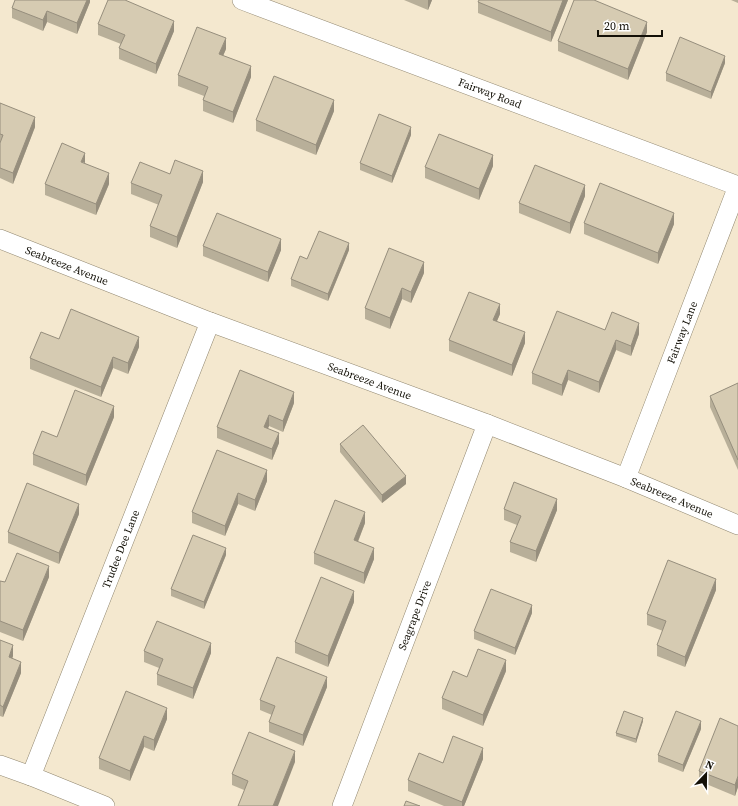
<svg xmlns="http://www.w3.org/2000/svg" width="738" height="806" viewBox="0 0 738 806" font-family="'Source Serif 4',serif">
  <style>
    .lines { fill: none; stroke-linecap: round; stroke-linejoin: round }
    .street-casing { stroke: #918770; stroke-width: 20 }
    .street { stroke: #fff; stroke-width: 19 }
    .wall { fill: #b8af99 }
    .shaded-wall { fill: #968e7d }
    .building { fill: #d6cbb2; stroke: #968e7d }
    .labels { text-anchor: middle; stroke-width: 3; stroke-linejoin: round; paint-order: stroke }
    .street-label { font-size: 11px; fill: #131007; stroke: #fff }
  </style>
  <rect width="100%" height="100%" fill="#f4e8cf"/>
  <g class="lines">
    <g class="street-casing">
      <g id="street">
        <path id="s1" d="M242 0 738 186"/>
        <path id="s2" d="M0 239 210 322 487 424 626 478 738 525"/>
        <path id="s3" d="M626 478 738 186"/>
        <path d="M0 765 31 776 105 806"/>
        <path id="s4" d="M31 776 210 322"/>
        <path id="s5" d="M342 806 487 424"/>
      </g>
    </g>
    <use href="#street" class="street"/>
  </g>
  <g class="wall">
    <path d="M90 0V2L77 34 47 22 43 31 12 18V8Z"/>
    <path d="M404 0H432L428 10Z"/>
    <path d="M568 0 551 42 478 13V2Z"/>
    <path d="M731 0H738V3Z"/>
    <path d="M98 24 174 31 156 74 119 59V48L121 44 98 35Z"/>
    <path d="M647 32 628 80 558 51V41Z"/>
    <path d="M226 49 223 56 251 77 233 123 203 111V100L204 96 178 86V75Z"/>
    <path d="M725 63 711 99 666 81V73Z"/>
    <path d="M0 103 35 127 13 184 0 178Z"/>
    <path d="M334 111 316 155 256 131V120Z"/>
    <path d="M411 135 392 183 360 170V163Z"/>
    <path d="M85 163 109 184 96 215 45 195V184Z"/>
    <path d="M493 166 479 200 425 178V167Z"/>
    <path d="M170 174 203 182 177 248 150 237V226L159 205 131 194V183Z"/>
    <path d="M585 196 570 234 519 213V203Z"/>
    <path d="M584 223 674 224 658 264 584 234Z"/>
    <path d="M203 246 281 250 268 282 203 256Z"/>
    <path d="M349 250 328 301 291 286V279L307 259Z"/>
    <path d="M424 273 411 303 402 299 390 329 365 319V308Z"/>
    <path d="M500 314 497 321 525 343 512 376 449 351V340Z"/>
    <path d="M605 330 639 334 631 356 616 350 599 393 568 380 562 396 532 384V373Z"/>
    <path d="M59 339 139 347 128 374 113 368 101 397 30 369V358Z"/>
    <path d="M738 383V470L710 407V396Z"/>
    <path d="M294 403 283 432 269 426 268 428 279 443 272 460 217 438V427Z"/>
    <path d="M114 417 86 486 33 465V454L57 437Z"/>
    <path d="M340 444 406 484 382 503 340 452Z"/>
    <path d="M267 481 255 511 238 504 225 536 192 523V512Z"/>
    <path d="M504 509 557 510 536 562 510 552V542L517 525 504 520Z"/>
    <path d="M79 514 59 564 8 543V532Z"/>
    <path d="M365 523 358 542 374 559 364 584 314 564V553Z"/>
    <path d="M226 555 204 609 171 596V589Z"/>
    <path d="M49 577 23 641 0 632V581L5 582Z"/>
    <path d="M716 590 685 667 657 656V645L663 631 647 625V614Z"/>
    <path d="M354 602 328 667 295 653V642Z"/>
    <path d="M532 613 515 655 474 639V631Z"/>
    <path d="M0 640 13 656 12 658 21 673 3 717 0 716Z"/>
    <path d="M144 651 211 653 193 699 157 685V674L159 668 144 662Z"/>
    <path d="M506 671 483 726 442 709V698L467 677Z"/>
    <path d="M327 687 303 746 269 732V722L272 715 260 710V700Z"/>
    <path d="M167 719 154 751 144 747 130 781 99 769V758Z"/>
    <path d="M643 721 636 743 616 736V733Z"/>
    <path d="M738 726V787L735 796 699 781V771Z"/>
    <path d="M701 729 683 772 658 762V755Z"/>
    <path d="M483 759 464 806H444L408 791V780L443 763Z"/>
    <path d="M295 762 244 790 232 785V774Z"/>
  </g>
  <g class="shaded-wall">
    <path d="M87 0H90V2L77 34V23Z"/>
    <path d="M428 0H432L428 10Z"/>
    <path d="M563 0H568L551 42V32Z"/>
    <path d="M47 11V22L43 31V20Z"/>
    <path d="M174 21V31L156 74V64Z"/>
    <path d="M647 22V32L628 80V69Z"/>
    <path d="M226 38V49L219 65V54Z"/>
    <path d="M725 56V63L711 99V92Z"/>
    <path d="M251 66V77L233 123V112Z"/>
    <path d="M334 100V111L316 155V145Z"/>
    <path d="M35 117V127L13 184V173Z"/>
    <path d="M411 127V135L392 183V176Z"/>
    <path d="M85 153V163L81 162Z"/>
    <path d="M493 155V166L479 200V189Z"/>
    <path d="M203 171V182L177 248V237Z"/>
    <path d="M109 173V184L96 215V204Z"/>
    <path d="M585 185V196L570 234V223Z"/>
    <path d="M674 213V224L658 264V253Z"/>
    <path d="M281 239V250L268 282V272Z"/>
    <path d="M349 243V250L328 301V294Z"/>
    <path d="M424 262V273L411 303V292Z"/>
    <path d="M402 288V299L390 329V318Z"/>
    <path d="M500 304V314L493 330V320Z"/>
    <path d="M639 323V334L631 356V346Z"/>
    <path d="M525 332V343L512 376V365Z"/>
    <path d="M139 337V347L128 374V363Z"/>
    <path d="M616 340V350L599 393V382Z"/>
    <path d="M113 357V368L101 397V387Z"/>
    <path d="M568 370V380L562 396V385Z"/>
    <path d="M294 392V403L283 432V421Z"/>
    <path d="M114 406V417L86 486V475Z"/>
    <path d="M269 415V426L264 437V427Z"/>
    <path d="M279 433V443L272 460V449Z"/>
    <path d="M267 470V481L255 511V500Z"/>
    <path d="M406 476V484L382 503V495Z"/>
    <path d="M238 493V504L225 536V526Z"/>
    <path d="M557 499V510L536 562V551Z"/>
    <path d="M79 504V514L59 564V553Z"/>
    <path d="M365 512V523L354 551V540Z"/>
    <path d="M226 548V555L204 609V602Z"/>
    <path d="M374 548V559L364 584V573Z"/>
    <path d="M49 566V577L23 641V630Z"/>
    <path d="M716 579V590L685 667V657Z"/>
    <path d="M354 591V602L328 667V656Z"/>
    <path d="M532 605V613L515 655V648Z"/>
    <path d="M211 643V653L193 699V688Z"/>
    <path d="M13 645V656L9 668V657Z"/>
    <path d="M506 660V671L483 726V715Z"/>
    <path d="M21 662V673L3 717V707Z"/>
    <path d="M327 677V687L303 746V735Z"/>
    <path d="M167 708V719L154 751V740Z"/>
    <path d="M643 718V721L636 743V739Z"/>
    <path d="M701 721V729L683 772V765Z"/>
    <path d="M144 736V747L130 781V771Z"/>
    <path d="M483 748V759L464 806H462V802Z"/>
    <path d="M295 751V762L278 806H273Z"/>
    <path d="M738 776V787L735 796V785Z"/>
  </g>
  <g class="building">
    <path d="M15 0H87L77 23 47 11 43 20 12 8Z"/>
    <path d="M108 0H125L174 21 156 64 119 48 125 35 98 24Z"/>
    <path d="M479 0H563L551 32 478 2Z"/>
    <path d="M574 0H594L647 22 628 69 558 41Z"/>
    <path d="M197 27 226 38 219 54 251 66 233 112 203 100 208 87 178 75Z"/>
    <path d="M680 37 725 56 711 92 666 73Z"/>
    <path d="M274 76 334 100 316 145 256 120Z"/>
    <path d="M0 103 35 117 13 173 0 168V143L3 135 0 134Z"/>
    <path d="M379 114 411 127 392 176 360 163Z"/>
    <path d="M439 134 493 155 479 189 425 167Z"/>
    <path d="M62 143 85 153 81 162 109 173 96 204 45 184Z"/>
    <path d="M175 160 203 171 177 237 150 226 162 195 131 183 140 162 170 174Z"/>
    <path d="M535 165 585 185 570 223 519 203Z"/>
    <path d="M600 183 674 213 658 253 584 223Z"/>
    <path d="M217 213 281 239 268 272 203 246Z"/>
    <path d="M319 231 349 243 328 294 291 279 300 256 307 259Z"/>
    <path d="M389 248 424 262 411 292 402 288 390 318 365 308Z"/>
    <path d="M469 292 500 304 493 320 525 332 512 365 449 340Z"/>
    <path d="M71 309 139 337 128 363 113 357 101 387 30 358 41 332 59 339Z"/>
    <path d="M557 311 605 330 612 312 639 323 631 346 616 340 599 382 568 370 562 385 532 373Z"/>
    <path d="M240 370 294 392 283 421 269 415 264 427 279 433 272 449 217 427Z"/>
    <path d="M738 383V460L710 396Z"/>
    <path d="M75 390 114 406 86 475 33 454 42 431 57 437Z"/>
    <path d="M363 425 406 476 382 495 340 444Z"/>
    <path d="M217 450 267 470 255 500 238 493 225 526 192 512Z"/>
    <path d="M514 482 557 499 536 551 510 542 521 516 504 509Z"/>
    <path d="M27 483 79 504 59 553 8 532Z"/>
    <path d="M335 500 365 512 354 540 374 548 364 573 314 553Z"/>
    <path d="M193 535 226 548 204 602 171 589Z"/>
    <path d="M17 553 49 566 23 630 0 621V581L5 582Z"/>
    <path d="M668 560 716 579 685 657 657 645 666 621 647 614Z"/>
    <path d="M321 577 354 591 328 656 295 642Z"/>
    <path d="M491 589 532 605 515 648 474 631Z"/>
    <path d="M157 621 211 643 193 688 157 674 163 659 144 651Z"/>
    <path d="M0 640 13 645 9 657 21 662 3 707 0 705Z"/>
    <path d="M478 649 506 660 483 715 442 698 453 671 467 677Z"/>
    <path d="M277 657 327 677 303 735 269 722 275 706 260 700Z"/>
    <path d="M126 691 167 708 154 740 144 736 130 771 99 758Z"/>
    <path d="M624 711 643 718 636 739 616 733Z"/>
    <path d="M676 711 701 721 683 765 658 755Z"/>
    <path d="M720 718 738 726V776L735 785 699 771Z"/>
    <path d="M249 732 295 751 273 806H238L248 781 232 774Z"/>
    <path d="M453 736 483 748 462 802 408 780 419 753 443 763Z"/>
    <path d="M406 801 420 806H404Z"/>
  </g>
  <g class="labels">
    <g class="street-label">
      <text dy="4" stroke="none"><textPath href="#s1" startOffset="265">Fairway Road</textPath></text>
      <text dy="4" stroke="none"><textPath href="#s2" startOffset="72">Seabreeze Avenue</textPath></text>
      <text dy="4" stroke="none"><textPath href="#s3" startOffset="156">Fairway Lane</textPath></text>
      <text dy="4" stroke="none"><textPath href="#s2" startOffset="396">Seabreeze Avenue</textPath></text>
      <text dy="4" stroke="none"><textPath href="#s2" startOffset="720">Seabreeze Avenue</textPath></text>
      <text dy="4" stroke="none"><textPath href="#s4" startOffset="244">Trudee Dee Lane</textPath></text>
      <text dy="4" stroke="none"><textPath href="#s5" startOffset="204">Seagrape Drive</textPath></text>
    </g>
  </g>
  <g transform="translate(706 774) rotate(22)" stroke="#ffffff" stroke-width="3" paint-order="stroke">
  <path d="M0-3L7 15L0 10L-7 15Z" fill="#131007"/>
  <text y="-6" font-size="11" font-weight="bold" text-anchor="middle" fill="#131007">N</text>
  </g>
  <path d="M598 30v6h64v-6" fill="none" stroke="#131007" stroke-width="2"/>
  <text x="604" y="30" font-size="12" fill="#131007" stroke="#ffffff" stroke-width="3" paint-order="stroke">20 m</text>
</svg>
